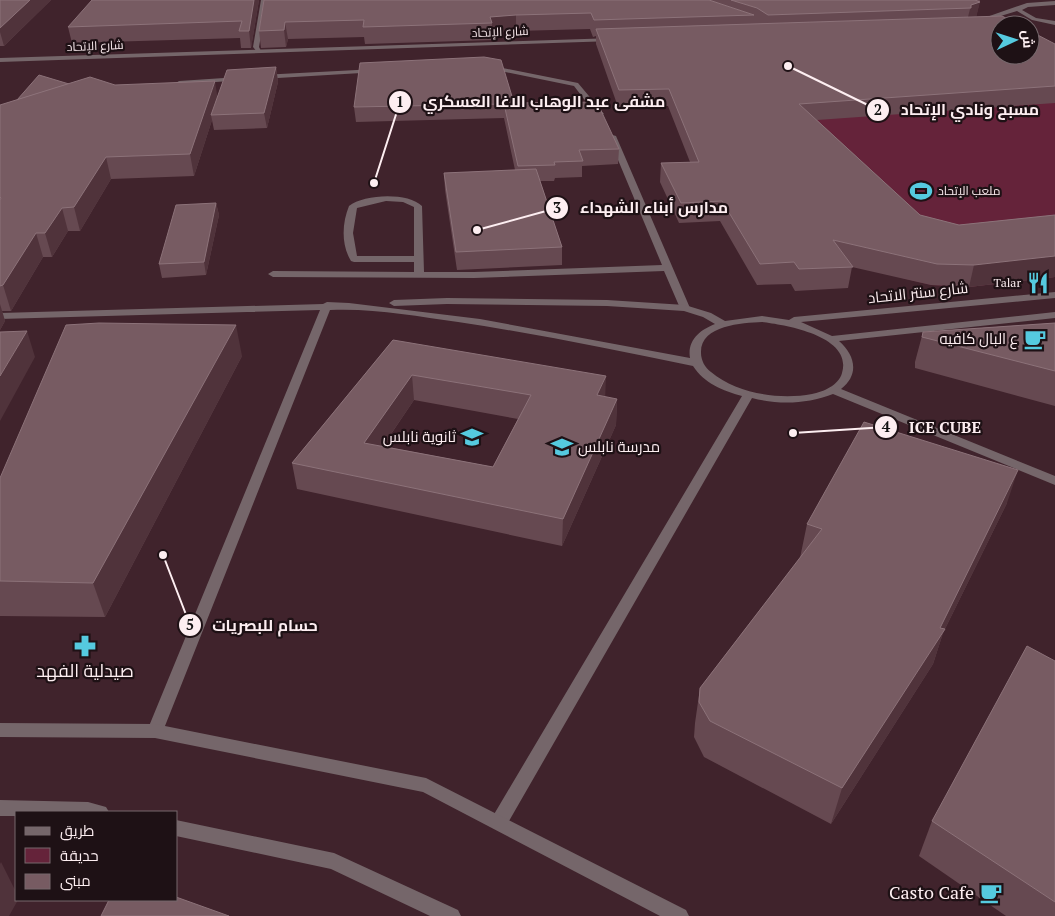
<svg xmlns="http://www.w3.org/2000/svg" width="1055" height="916" viewBox="0 0 1055 916" font-family="'PT Serif',Cairo,serif">
  <style>
    .green { fill: #65233a }
    .lines { fill: none; stroke-linecap: round; stroke-linejoin: round }
    .service { fill: #75666a; fill-rule: evenodd }
    .minor { fill: #75666a; fill-rule: evenodd }
    .tertiary { fill: #75666a; fill-rule: evenodd }
    .wall { fill: #664951; fill-rule: evenodd }
    .shaded-wall { fill: #50333b }
    .building { fill: #775b62; stroke: #8c7279; fill-rule: evenodd }
    .labels { text-anchor: middle; stroke-width: 4.5; stroke-linejoin: round; paint-order: stroke }
    .far-street-label { font-size: 12px; fill: #fdeef1; stroke: #1e1115 }
    .far-poi-label { font-size: 12px; fill: #fdeef1; stroke: #1e1115; text-anchor: start }
    .street-label { font-size: 15px; fill: #fdeef1; stroke: #1e1115 }
    .poi-label { font-size: 15px; fill: #fdeef1; stroke: #1e1115; text-anchor: end }
    .near-poi-label { font-size: 18px; fill: #fdeef1; stroke: #1e1115 }
    .leader { fill: none; stroke: #fdeef1; stroke-width: 2 }
    .callout-dot { fill: #fdeef1; stroke: #1e1115; stroke-width: 2 }
    .mark-label { font-size: 15px; text-anchor: middle; font-weight: bold; fill: #111 }
    .callout-label { font-size: 16px; text-anchor: middle; font-weight: bold; fill: #fdeef1; stroke: #1e1115; stroke-width: 4.5; stroke-linejoin: round; paint-order: stroke }
  </style>
  <rect width="100%" height="100%" fill="#40232c"/>
  <path class="green" d="M1055 82V277L969 287 931 285 902 278 738 108Z"/>
  <g class="lines">
    <g class="service">
      <path d="M488 65 578 83 604 114 597 116 574 86 486 68V66Z"/>
      <path d="M376 69 379 71 378 72 261 79 258 77 261 75Z"/>
      <path d="M239 77 241 78V80L179 85 176 83 179 81Z"/>
      <path d="M609 134 616 136 690 308 689 310 685 311 680 308 664 271 474 278 273 277 268 274 273 271 414 272V262H354L351 261C341 245 342 223 349 206 364 194 408 192 422 206L424 272H474L662 265 608 136ZM386 201 403 202 414 207V256H357L353 233 357 208Z"/>
    </g>
    <g class="minor">
      <path d="M261 0H267L259 47 261 51 258 53 253 47Z"/>
      <path d="M1055 292V298L801 322 832 336 1055 312V318L839 341C856 356 859 375 841 389L1055 476V485L833 394C807 404 779 405 752 398L505 828 499 830 493 828 490 822 493 816 742 396C723 391 704 383 693 366 615 350 537 334 458 322 416 316 373 308 330 310L163 731 161 736 155 738 149 736 147 731 320 310 0 319V313L323 304 327 302 349 303 480 319 690 358C687 340 700 330 715 324L703 317 684 311 607 306 447 304 394 306 389 303 394 300 447 298 607 300 685 305 711 313 725 321 762 316 789 320 794 317ZM762 322C786 325 853 336 842 373 839 385 823 392 812 394 780 400 737 394 711 372 705 368 701 360 701 353 700 325 742 323 762 322Z"/>
    </g>
    <g class="tertiary">
      <path d="M1055 1V5L1028 7 1022 10 1036 18 1055 21V25L1032 20 1017 11 981 22 978 20 1027 3Z"/>
      <path d="M615 38 613 41 0 62V58Z"/>
      <path d="M0 723 155 724 426 778 686 910 689 916H660L423 792 155 738 0 737Z"/>
      <path d="M0 800 88 802 106 807 109 812H16V816H0Z"/>
      <path d="M176 820 334 853 458 910 461 916H430L331 869 176 836Z"/>
    </g>
  </g>
  <g class="wall">
    <path d="M0 0H51L4 46H0Z"/>
    <path d="M259 0 251 48H241L240 38 72 43 68 27Z"/>
    <path d="M264 0H980L976 17 1055 44V103L817 120 920 215 959 225 1055 215V277L969 287 931 285 852 267 848 288 795 291 791 284 757 285 720 221 679 223 660 182 661 163 690 162 668 106 618 107 596 44V36L593 37 590 29 516 31 492 33 493 40 365 44 364 37 288 39 286 47 261 48 259 31Z"/>
    <path d="M276 67 278 82 267 128 214 130 212 120 194 176 111 179 80 231H68L52 257H43L11 311H2L5 321 0 330V105L69 84 115 85 218 96Z"/>
    <path d="M514 103 619 149 618 164 582 166V177L555 178 554 181H540L562 247V265L457 270 445 190 444 173 515 170 504 118 356 122 354 107Z"/>
    <path d="M216 203 219 215 206 275 162 278 159 264Z"/>
    <path d="M1055 323V406L915 368V362L923 332Z"/>
    <path d="M393 340 605 397 617 399 616 425 562 546 297 489 292 463ZM414 400 518 419 493 467 383 446Z"/>
    <path d="M242 356 105 617 0 616V478Z"/>
    <path d="M1007 503 943 633 933 664 831 824 704 757 694 737 695 723 700 688 800 558 807 524Z"/>
    <path d="M1055 661V916H1006L919 856 932 821Z"/>
  </g>
  <g class="shaded-wall">
    <path d="M30 0H51L4 46 0 32V28Z"/>
    <path d="M254 0H259L251 48 249 31Z"/>
    <path d="M980 2 976 18 967 21 971 5Z"/>
    <path d="M516 15V31L492 33V23L490 17Z"/>
    <path d="M285 22 288 39 286 47 284 30Z"/>
    <path d="M276 67 278 82 267 128 264 113Z"/>
    <path d="M215 81 218 101 211 115 212 120 194 176 190 154Z"/>
    <path d="M106 157 111 179 80 231 74 207Z"/>
    <path d="M216 203 219 215 206 275 204 262Z"/>
    <path d="M62 208 68 231 52 257 45 233Z"/>
    <path d="M36 233 43 257 11 311 3 285Z"/>
    <path d="M1055 256V277L969 287 974 265Z"/>
    <path d="M0 304 5 321 0 330Z"/>
    <path d="M236 325 242 356 105 617 93 583Z"/>
    <path d="M27 331 35 357 0 421V376Z"/>
    <path d="M412 375 414 400 367 469 364 443Z"/>
    <path d="M606 376 605 402 597 395Z"/>
    <path d="M617 399 616 425 562 546 563 519Z"/>
    <path d="M1018 470 1007 503 943 633 933 664 831 824 842 788 940 628Z"/>
    <path d="M1 862 16 892V900H18L9 916H0V864Z"/>
  </g>
  <g class="building">
    <path d="M0 0H30L0 28Z"/>
    <path d="M92 0H254L249 31H239L242 21 68 27Z"/>
    <path d="M264 0H709L754 15 594 20 591 13 516 15 490 17 492 23 363 27 364 20 285 22 284 30 259 31Z"/>
    <path d="M731 0H975L980 2 971 5V8L768 15 757 8Z"/>
    <path d="M1002 16 1019 25H1000V55H1030V31L1055 44V86L799 104 920 215 959 225 1055 215V256L974 265 937 264 833 240 853 267 799 269 794 262 760 264 722 201 681 203 661 163 699 162 669 89 619 90 596 29Z"/>
    <path d="M484 57 501 60 514 103 597 102 619 149 579 150 583 161 554 162 555 165 518 166 504 104 354 107 360 63Z"/>
    <path d="M276 67 264 113 211 115 227 70Z"/>
    <path d="M39 75 69 84 17 100Z"/>
    <path d="M90 77 115 85 215 81 190 154 106 157 74 207 62 208 45 233H36L3 285 0 286V200L1 198 0 197V105Z"/>
    <path d="M536 169 562 247 456 252 444 173Z"/>
    <path d="M216 203 204 262 159 264 176 205Z"/>
    <path d="M99 323 236 325 93 583 0 581V478L66 325Z"/>
    <path d="M1055 323V371L922 337 923 332Z"/>
    <path d="M27 331 0 376V332Z"/>
    <path d="M393 340 606 376 597 395 617 399 563 519 292 463ZM412 375 531 395 493 467 364 443Z"/>
    <path d="M864 422 1018 470 940 628 945 629 842 788 710 721 699 702 700 688 822 529 807 524Z"/>
    <path d="M1027 646 1055 661V902L932 821Z"/>
    <path d="M176 897 229 916H101L109 900H176Z"/>
  </g>
  <defs>
    <g id="stadium-bare" transform="scale(1.725)"><path d="M0-5a6.5 5 0 1 0 0 10a6.5 5 0 1 0 0-10ZM-3.5-1.8h7v3.6h-7Z" fill="#55cadf" stroke="#1e1115" stroke-width="2.5" paint-order="stroke"/></g>
    <g id="restaurant-bare" transform="scale(1.725)"><path d="M-5-6h1v4h1v-4h1v4h1v-4h1v5L-1.5 .5V6h-2V.5L-5-1ZM5-6V6H3V1.5H1.5Q1.5-4 5-6Z" fill="#55cadf" stroke="#1e1115" stroke-width="2.5" paint-order="stroke"/></g>
    <g id="cafe-bare" transform="scale(1.725)"><path d="M-5.5-4.5H6V0H3Q3 3.5 0 3.5H-2.5Q-5.5 3.5-5.5 0ZM3-3.2v2h1.7v-2ZM-6 4.5H4V6H-6Z" fill="#55cadf" stroke="#1e1115" stroke-width="2.5" paint-order="stroke"/></g>
    <g id="school-bare" transform="scale(1.725)"><path d="M0-5L7-2L0 1L-7-2ZM-4 1L0 2.5L4 1V4Q0 6-4 4Z" fill="#55cadf" stroke="#1e1115" stroke-width="2.5" paint-order="stroke"/></g>
    <g id="pharmacy-bare" transform="scale(1.725)"><path d="M-2-6h4v4h4v4h-4v4h-4v-4h-4v-4h4Z" fill="#55cadf" stroke="#1e1115" stroke-width="2.5" paint-order="stroke"/></g>
  </defs>
  <g fill-rule="evenodd">
    <use href="#stadium-bare" x="921" y="191"/>
    <use href="#restaurant-bare" x="1038" y="283"/>
    <use href="#cafe-bare" x="1035" y="339"/>
    <use href="#school-bare" x="472" y="437"/>
    <use href="#school-bare" x="562" y="447"/>
    <use href="#pharmacy-bare" x="85" y="646"/>
    <use href="#cafe-bare" x="991" y="893"/>
  </g>
  <g class="labels">
    <g class="far-street-label">
      <text transform="translate(500 32) rotate(-2)" y="4">شارع الإتحاد</text>
      <text transform="translate(95 46) rotate(-2)" y="4">شارع الإتحاد</text>
    </g>
    <g class="far-poi-label">
      <text x="938" y="195">ملعب الإتحاد</text>
      <text x="1021" y="287" text-anchor="end">Talar</text>
    </g>
    <g class="street-label">
      <text transform="translate(918 293) rotate(-6)" y="5">شارع سنتر الاتحاد</text>
    </g>
    <g class="poi-label">
      <text x="1018" y="344">ع البال كافيه</text>
      <text x="456" y="442">ثانوية نابلس</text>
      <text x="578" y="452" text-anchor="start">مدرسة نابلس</text>
    </g>
    <g class="near-poi-label">
      <text x="85" y="677">صيدلية الفهد</text>
      <text x="974" y="899" text-anchor="end">Casto Cafe</text>
    </g>
  </g>
  <path class="leader" d="M374 183L400 102M788 66L878 110M477 230L557 208M793 433L886 427M163 555L190 625"/>
  <g class="callout-dot">
    <circle cx="374" cy="183" r="5"/>
    <circle cx="788" cy="66" r="5"/>
    <circle cx="477" cy="230" r="5"/>
    <circle cx="793" cy="433" r="5"/>
    <circle cx="163" cy="555" r="5"/>
    <circle cx="400" cy="102" r="12"/>
    <circle cx="878" cy="110" r="12"/>
    <circle cx="557" cy="208" r="12"/>
    <circle cx="886" cy="427" r="12"/>
    <circle cx="190" cy="625" r="12"/>
  </g>
  <g class="mark-label">
    <text x="400" y="107">1</text>
    <text x="878" y="115">2</text>
    <text x="557" y="213">3</text>
    <text x="886" y="432">4</text>
    <text x="190" y="630">5</text>
  </g>
  <g class="callout-label">
    <text x="544" y="107">مشفى عبد الوهاب الاغا العسكري</text>
    <text x="970" y="115">مسبح ونادي الإتحاد</text>
    <text x="654" y="213">مدارس أبناء الشهداء</text>
    <text x="945" y="433">ICE CUBE</text>
    <text x="265" y="631">حسام للبصريات</text>
  </g>
  <rect x="15" y="811" width="162" height="90" fill="#1e1115" stroke="#77696d"/>
  <rect x="25" y="827" width="25" height="8" fill="#75666a" stroke="#77696d"/>
  <text x="60" y="836" font-size="15" fill="#fdeef1">طريق</text>
  <rect x="25" y="848" width="25" height="15" fill="#65233a" stroke="#77696d"/>
  <text x="60" y="861" font-size="15" fill="#fdeef1">حديقة</text>
  <rect x="25" y="874" width="25" height="15" fill="#775b62" stroke="#77696d"/>
  <text x="60" y="886" font-size="15" fill="#fdeef1">مبنى</text>
  <g transform="translate(1015 40) rotate(86)"><circle r="24" fill="#1e1115" stroke="#77696d"/>
  <path d="M0-4L9 19L0 12L-9 19Z" fill="#55cadf"/>
  <text y="-8" font-size="14" font-weight="bold" text-anchor="middle" fill="#fdeef1">ش</text>
  </g>
</svg>
